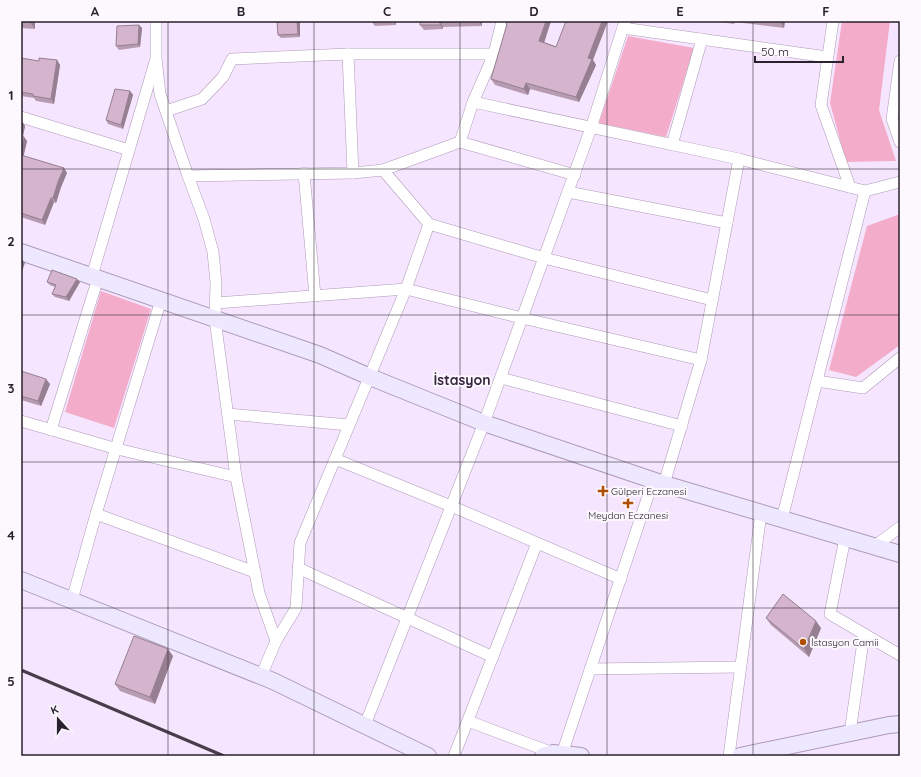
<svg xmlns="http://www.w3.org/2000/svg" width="921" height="777" viewBox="0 0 921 777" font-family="Quicksand,sans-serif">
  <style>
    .green { fill: #f3adca }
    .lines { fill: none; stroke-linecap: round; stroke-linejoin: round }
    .street-casing { stroke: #ae9ab8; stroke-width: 12 }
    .secondary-casing { stroke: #ae9ab8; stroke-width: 18 }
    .street { stroke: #fff; stroke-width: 11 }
    .secondary { stroke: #eee8fe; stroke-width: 16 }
    .rail { stroke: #473d4b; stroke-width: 3 }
    .wall { fill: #b79cb1 }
    .shaded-wall { fill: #957f90 }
    .building { fill: #d5b5ce; stroke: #957f90 }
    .grid { fill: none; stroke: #29212d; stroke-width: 1; stroke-opacity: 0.55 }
    .poi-dot { fill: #ae4f01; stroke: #fcf8fe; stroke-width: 1.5 }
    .labels { text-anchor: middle; stroke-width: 4; stroke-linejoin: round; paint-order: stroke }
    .poi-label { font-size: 10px; fill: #29212d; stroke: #fcf8fe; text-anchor: start }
    .district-label { font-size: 14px; font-weight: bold; fill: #35253d; stroke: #fcf8fe }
    .neatline { fill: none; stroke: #29212d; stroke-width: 1.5 }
    .grid-label { font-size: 13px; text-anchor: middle; font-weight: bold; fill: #29212d }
  </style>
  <rect width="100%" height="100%" fill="#f6e5fe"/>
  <g class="green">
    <path d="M842 21H890L879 110 896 161 846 162 830 103Z"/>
    <path d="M628 36 694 48 666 137 599 123Z"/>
    <path d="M900 214V345L856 377 829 370 867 226Z"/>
    <path d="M101 291 151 309 114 428 65 412Z"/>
  </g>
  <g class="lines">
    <g class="street-casing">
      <g id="street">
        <path d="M156 21V58L160 94 188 176 204 219 213 252 216 283 215 319 236 477 259 593 276 641"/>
        <path d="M833 21 821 105 850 187"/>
        <path d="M623 28 827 57"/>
        <path d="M348 54 353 173"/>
        <path d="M900 61 892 119 900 142"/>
        <path d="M473 102 739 159 701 360 664 484"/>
        <path d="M166 111 202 99 223 77 232 59 348 54H494"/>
        <path d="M21 117 129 150"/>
        <path d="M460 142 575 175"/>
        <path d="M672 145 702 39"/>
        <path d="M739 159 865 191 782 519"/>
        <path d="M304 173 315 296"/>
        <path d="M188 176 353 173 383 170"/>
        <path d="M865 191 900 182"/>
        <path d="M568 192 727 223"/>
        <path d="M429 224 544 258 712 300"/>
        <path d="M92 276 155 62"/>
        <path d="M161 300 96 514 255 572"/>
        <path d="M216 303 406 289 522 318 701 360"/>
        <path d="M501 378 682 426"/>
        <path d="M817 381 863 388 900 358"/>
        <path d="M228 414 349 425"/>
        <path d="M21 421 117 449 236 477"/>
        <path d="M51 430 98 278"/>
        <path d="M335 459 451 506 621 579"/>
        <path d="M845 538 830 614 900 655"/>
        <path d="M875 546 900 527"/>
        <path d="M298 568 493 657"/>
        <path d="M72 600 96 514"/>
        <path d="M590 669 740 667"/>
        <path d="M261 676 276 641 296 608 300 543 406 289 429 224 383 170 460 142 473 102 494 54 502 21"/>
        <path d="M468 721 553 753"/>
        <path d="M365 725 484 423 591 128 625 21"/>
        <path d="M850 733 864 634"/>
        <path d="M562 754 653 481"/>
        <path d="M454 756 537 543"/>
        <path d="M729 756 761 513"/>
      </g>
    </g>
    <g class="secondary-casing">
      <g id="secondary">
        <path d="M21 252 320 355 370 377 484 423 664 484 900 554"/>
        <path d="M21 580 273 681 428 756"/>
        <path d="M543 756 553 753 581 756"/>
        <path d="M740 756 889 725 900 724"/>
      </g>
    </g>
    <use href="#street" class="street"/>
    <use href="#secondary" class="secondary"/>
    <path class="rail" d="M21 670 224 756"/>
  </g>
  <g class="wall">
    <path d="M21 21H35V29L21 28Z"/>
    <path d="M277 21H300V37L281 38 278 35Z"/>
    <path d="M371 21H396V25L375 26Z"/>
    <path d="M420 21H482V26L443 27V29L424 30 420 25Z"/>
    <path d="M507 21H551L544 42 593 60 596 65 579 102 530 89 528 95 495 85 491 79 507 25 506 24Z"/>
    <path d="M714 21H785L784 28 735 22 734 24Z"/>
    <path d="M139 25 142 28 140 47 119 50 116 46Z"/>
    <path d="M21 58 39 61 57 60 60 65 54 104 36 101 34 98 21 96Z"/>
    <path d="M130 91 133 95 123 129 108 124 106 120Z"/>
    <path d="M21 121 25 126 23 137H24L27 141 23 156 67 173 61 187 56 203 54 202 45 225 21 217Z"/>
    <path d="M47 282H80L69 301 55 297 52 294 55 287 50 285Z"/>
    <path d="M21 371 50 384 41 406 21 400Z"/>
    <path d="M766 618 821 628 809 657 771 625Z"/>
    <path d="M173 656 155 704 120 691 115 684Z"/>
  </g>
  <g class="shaded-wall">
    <path d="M30 21H35V29L30 22Z"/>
    <path d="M297 21H300V37L298 34Z"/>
    <path d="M394 21H396V25Z"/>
    <path d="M479 21H482V26Z"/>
    <path d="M546 21H551L543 46 539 41Z"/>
    <path d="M602 21H608L593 60 596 65 579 102 576 97 588 58Z"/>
    <path d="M780 21H785L784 28 780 22Z"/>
    <path d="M440 22 443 27V29L440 25Z"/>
    <path d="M139 25 142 28 140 47 138 44Z"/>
    <path d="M57 60 60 65 54 104 51 99Z"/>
    <path d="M526 83 530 89 528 95 524 89Z"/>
    <path d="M130 91 133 95 123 129 121 125Z"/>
    <path d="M22 121 25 126 22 140 21 126Z"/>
    <path d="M24 137 27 141 23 159 21 157V148Z"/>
    <path d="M64 168 67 173 61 187 56 203 53 198 58 182Z"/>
    <path d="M51 198 54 202 45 225 42 220Z"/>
    <path d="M21 258 25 263 21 274Z"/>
    <path d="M77 279 80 282 69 301 66 297Z"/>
    <path d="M46 379 50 384 41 406 38 401Z"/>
    <path d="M816 621 821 628 809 657 804 649Z"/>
    <path d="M168 649 173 656 155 704 150 697Z"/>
  </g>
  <g class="building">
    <path d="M21 21H30V22Z"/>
    <path d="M277 21H297L298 34 278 35Z"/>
    <path d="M420 21H479L440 22V25H420Z"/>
    <path d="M507 21H546L539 41 556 47 566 21H602L588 58 592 59 576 97 526 83 524 89 491 79 507 24H506Z"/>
    <path d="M769 21H780V22Z"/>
    <path d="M139 25 138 44 116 46 117 26Z"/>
    <path d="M21 58 39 61V58L57 60 51 99 33 96V94L21 92Z"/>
    <path d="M115 89 130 91 121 125 106 120Z"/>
    <path d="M21 136 24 137 21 148Z"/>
    <path d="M21 155 64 168 58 182 53 198H51L42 220 21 213Z"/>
    <path d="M52 270 77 279 66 297 52 294 56 285 47 282Z"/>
    <path d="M21 371 46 379 38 401 21 396Z"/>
    <path d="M783 594 816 621 804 649 766 618Z"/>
    <path d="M134 636 168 649 150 697 115 684Z"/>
  </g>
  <path class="grid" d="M168 21V756M314 21V756M460 21V756M607 21V756M753 21V756M21 169H900M21 315H900M21 462H900M21 608H900"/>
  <g class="poi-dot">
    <path d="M601 485h4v4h4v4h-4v4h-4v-4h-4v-4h4z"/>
    <path d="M626 497h4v4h4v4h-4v4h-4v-4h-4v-4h4z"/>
    <circle cx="803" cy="642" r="4"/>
  </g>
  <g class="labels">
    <g class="poi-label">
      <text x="611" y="495">Gülperi Eczanesi</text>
      <text x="628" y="519" text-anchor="middle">Meydan Eczanesi</text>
      <text x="811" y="646">İstasyon Camii</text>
    </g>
    <g class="district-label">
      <text x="462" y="385">İstasyon</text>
    </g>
  </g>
  <rect width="921" height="777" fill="none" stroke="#fcf8fe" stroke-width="44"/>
  <g transform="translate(58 719) rotate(339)" stroke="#fcf8fe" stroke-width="3" paint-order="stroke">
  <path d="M0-3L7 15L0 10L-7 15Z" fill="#29212d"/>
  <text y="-6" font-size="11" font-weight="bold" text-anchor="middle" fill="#29212d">K</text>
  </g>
  <path d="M755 56v6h88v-6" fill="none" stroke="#29212d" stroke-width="2"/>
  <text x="761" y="56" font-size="12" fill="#29212d" stroke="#fcf8fe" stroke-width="3" paint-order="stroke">50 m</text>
  <rect x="22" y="22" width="877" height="733" class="neatline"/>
  <g class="grid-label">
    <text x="95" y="16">A</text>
    <text x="241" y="16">B</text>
    <text x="387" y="16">C</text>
    <text x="534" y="16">D</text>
    <text x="680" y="16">E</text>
    <text x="826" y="16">F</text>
    <text x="11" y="100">1</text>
    <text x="11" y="246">2</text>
    <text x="11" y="393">3</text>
    <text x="11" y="540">4</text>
    <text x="11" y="686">5</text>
  </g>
</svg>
